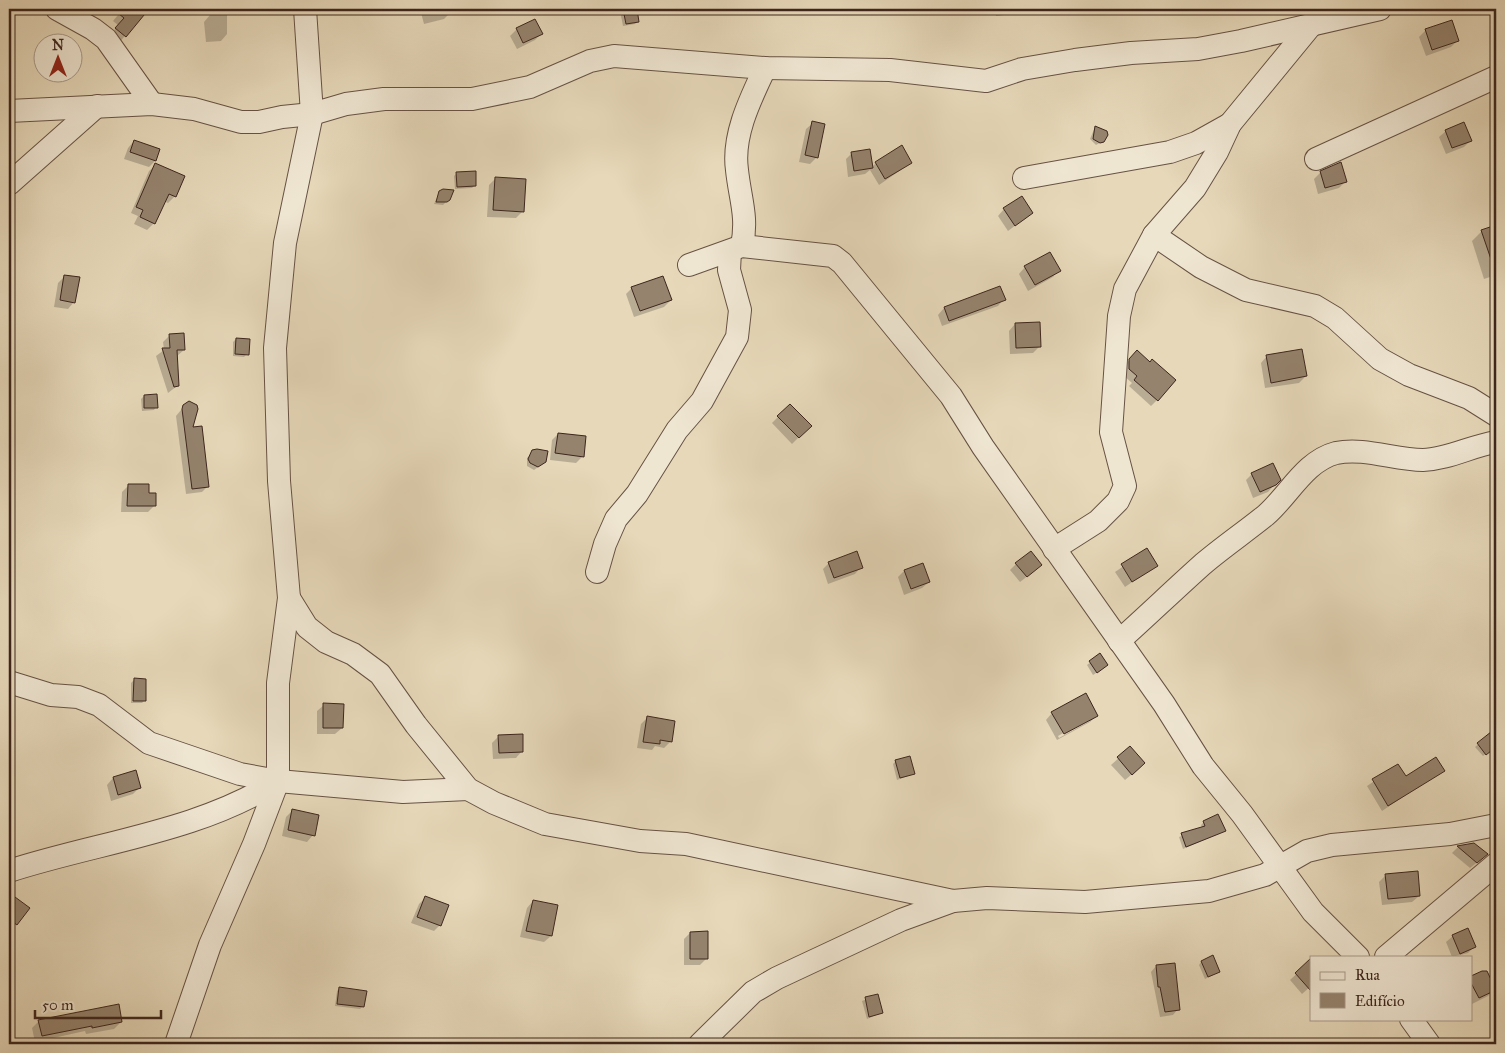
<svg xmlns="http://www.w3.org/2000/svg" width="1505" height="1053" viewBox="0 0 1505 1053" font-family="'IM FELL Great Primer',serif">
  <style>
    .shadow { fill: #0003; fill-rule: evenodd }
    .building { fill: #95836e; stroke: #3d261d }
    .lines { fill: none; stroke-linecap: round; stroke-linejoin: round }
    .minor-casing { stroke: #675244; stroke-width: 24 }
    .minor { stroke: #efe6d2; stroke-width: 22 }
  </style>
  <rect width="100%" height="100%" fill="#e6d8b9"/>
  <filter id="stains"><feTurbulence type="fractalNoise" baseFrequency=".004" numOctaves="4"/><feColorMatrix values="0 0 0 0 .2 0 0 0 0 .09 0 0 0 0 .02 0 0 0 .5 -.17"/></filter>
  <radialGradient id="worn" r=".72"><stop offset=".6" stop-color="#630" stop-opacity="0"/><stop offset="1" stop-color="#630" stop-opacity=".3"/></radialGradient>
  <g class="shadow">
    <path d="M123 9H147L119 43 110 36 118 25 113 21Z"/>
    <path d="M420 9H450L451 12 444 19 424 24Z"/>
    <path d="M623 9H635L638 21 635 24 623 26 620 11Z"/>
    <path d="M995 9H1025L1021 13 996 16Z"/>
    <path d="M227 14V34L221 41 206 42 204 22 210 15Z"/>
    <path d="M535 20 541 34 535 40 517 49 510 36 517 29Z"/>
    <path d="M1426 30 1457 41 1451 47 1426 56 1419 37Z"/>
    <path d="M813 123 816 158 810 164 799 162 806 129Z"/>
    <path d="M1095 127 1103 141 1096 145 1090 139Z"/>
    <path d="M1446 131 1470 141 1464 147 1446 154 1439 137Z"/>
    <path d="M134 141 155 161 149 167 124 159 128 148Z"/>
    <path d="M852 153 872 167 876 163H911L879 185 870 170 865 174 848 177 846 159Z"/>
    <path d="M156 165 175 196 168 203 164 201 154 223 147 230 134 224 138 216 131 213 149 171Z"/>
    <path d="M1321 172 1345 182 1339 188 1318 194 1314 179Z"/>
    <path d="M457 173 475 185 472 188 455 189 454 176Z"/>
    <path d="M495 179 523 211 516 218 487 217 489 185Z"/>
    <path d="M440 192 449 199 443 205 434 204Z"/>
    <path d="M1004 209 1032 213 1008 231 998 216Z"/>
    <path d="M1496 226V275L1484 279 1472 241 1482 231Z"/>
    <path d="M1025 267 1059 270 1053 277 1028 291 1019 274Z"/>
    <path d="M65 276 74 302 68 309 54 307 58 283Z"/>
    <path d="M632 288 671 300 664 307 634 317 626 294Z"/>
    <path d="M1004 299 998 306 942 326 938 315 944 308Z"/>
    <path d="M1015 324 1040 346 1033 353 1010 354 1009 331Z"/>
    <path d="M170 335 184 350 177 356V386L168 393 156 356 164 350 163 342Z"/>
    <path d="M236 339 247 354 244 357 233 356V342Z"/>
    <path d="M1137 352 1157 400 1151 406 1129 386 1132 383 1123 375 1124 366Z"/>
    <path d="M1267 356 1306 376 1299 383 1265 388 1261 363Z"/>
    <path d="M144 396 156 407 154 410 142 411 141 399Z"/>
    <path d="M186 404 208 486 202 492 186 494 176 416Z"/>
    <path d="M790 405 810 426 792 444 772 423Z"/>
    <path d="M558 434 583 456 576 463 550 460 552 440Z"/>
    <path d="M533 452H547L541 465 534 470 527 466V458Z"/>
    <path d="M1252 474 1275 484 1268 492 1253 498 1246 480Z"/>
    <path d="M128 486 148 494 154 506 148 512H121L122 492Z"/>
    <path d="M1147 550 1157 565 1125 587 1115 572Z"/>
    <path d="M829 563 861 567 855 574 828 584 823 569Z"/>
    <path d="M1016 564 1034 571 1020 582 1010 570Z"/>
    <path d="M904 571 929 582 922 588 904 595 898 577Z"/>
    <path d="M1496 577V588L1493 581Z"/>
    <path d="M1100 655 1104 668 1093 675 1087 665Z"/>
    <path d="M134 680 145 700 142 703H131V683Z"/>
    <path d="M324 705 342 728 335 734H317V711Z"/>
    <path d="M1052 713 1096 716 1090 722 1057 740 1046 720ZM1090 718V721L1059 738 1058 736Z"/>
    <path d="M648 717 671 741 664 748 655 746 652 750 637 748 641 724Z"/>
    <path d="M1492 733 1496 739V746L1483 756 1475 747Z"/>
    <path d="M499 736 522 751 516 758 493 759 492 743Z"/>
    <path d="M1130 748 1137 770 1125 780 1111 765Z"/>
    <path d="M896 761 913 774 897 780 893 764Z"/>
    <path d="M1398 765 1405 778 1443 770 1382 811 1367 786Z"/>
    <path d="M135 772 140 787 133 794 111 801 107 785 113 778Z"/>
    <path d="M293 810 313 835 307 842 282 836 286 817Z"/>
    <path d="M1204 822 1225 831 1183 849 1179 837 1202 828 1201 825Z"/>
    <path d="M1474 844 1480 860 1470 868 1452 853 1458 847Z"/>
    <path d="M1386 875 1419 896 1412 902 1382 905 1379 882Z"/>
    <path d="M425 898 440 925 434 931 411 923 419 904Z"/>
    <path d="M15 899 16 924 10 931 9 905Z"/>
    <path d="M533 901 551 936 544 942 520 937 527 908Z"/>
    <path d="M690 933 707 958 700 965H684V939Z"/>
    <path d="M1453 936 1474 947 1468 953 1452 957 1446 942Z"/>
    <path d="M1201 962 1219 972 1205 979 1199 965Z"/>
    <path d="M1307 964 1311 969V986L1302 994 1290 980Z"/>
    <path d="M1156 966 1178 1009 1173 1015 1160 1017 1151 972Z"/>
    <path d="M1471 978 1494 990 1488 996 1472 1004Z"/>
    <path d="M340 988 363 1006 360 1009 335 1006 337 991Z"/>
    <path d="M877 995 881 1013 867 1019 862 1001Z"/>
    <path d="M39 1021 121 1022 114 1029 86 1034 85 1031 35 1042 32 1028Z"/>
  </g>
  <g class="building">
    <path d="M113 9H149L126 37 115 28 124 18Z"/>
    <path d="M623 9H637L639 22 626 24Z"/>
    <path d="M535 19 543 34 523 43 516 28Z"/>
    <path d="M1452 20 1459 41 1432 50 1425 29Z"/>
    <path d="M812 121 825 124 818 158 805 155Z"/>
    <path d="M1464 122 1472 141 1452 148 1445 130Z"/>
    <path d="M1095 126 1107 131 1108 135 1104 142 1100 143 1093 139Z"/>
    <path d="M134 140 160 149 156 161 130 152Z"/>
    <path d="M902 145 912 163 885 179 875 162Z"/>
    <path d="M870 149 873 168 854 171 851 152Z"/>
    <path d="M1341 162 1347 182 1325 188 1320 171Z"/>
    <path d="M155 163 185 176 176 197 169 194 155 224 140 217 143 210 136 207Z"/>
    <path d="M476 171V186L457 187 456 172Z"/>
    <path d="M495 177 526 179 524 212 493 210Z"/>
    <path d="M443 189 454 190 450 200 447 202H436L439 191Z"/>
    <path d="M1022 196 1033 213 1015 226 1003 208Z"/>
    <path d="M1496 225V268H1494L1481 230Z"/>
    <path d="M1050 252 1061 271 1035 285 1024 266Z"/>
    <path d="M64 275 80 277 75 303 60 300Z"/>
    <path d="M663 276 672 300 640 311 631 287Z"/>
    <path d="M1000 286 1006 300 949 321 944 307Z"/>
    <path d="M1040 322 1041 347 1016 348 1015 323Z"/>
    <path d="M184 333 185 350H177L179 386 174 387 162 348H170L169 334Z"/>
    <path d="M236 338 250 339 249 355 235 354Z"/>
    <path d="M1302 349 1307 376 1271 383 1266 355Z"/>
    <path d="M1137 350 1150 362 1152 359 1176 380 1158 401 1134 380 1137 376 1129 369V359Z"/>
    <path d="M157 394 158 408H144V395Z"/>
    <path d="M189 401 197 405 198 409 193 427 202 426 209 487 192 489 182 409 183 405Z"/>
    <path d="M790 404 812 426 799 438 777 416Z"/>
    <path d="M558 433 586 436 584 457 555 453Z"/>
    <path d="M537 449 548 451 546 462 538 467 530 463 528 459 532 450Z"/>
    <path d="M1273 463 1281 480 1276 485 1260 492 1251 473Z"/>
    <path d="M128 484H149V493H156V506H127Z"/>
    <path d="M1147 548 1158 566 1132 582 1121 564Z"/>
    <path d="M857 551 863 568 834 578 828 562Z"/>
    <path d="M1031 551 1042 565 1027 577 1015 563Z"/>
    <path d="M923 563 930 582 911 589 904 570Z"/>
    <path d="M1100 653 1108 665 1097 673 1089 661Z"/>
    <path d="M134 678 146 679V701H133Z"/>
    <path d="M1086 693 1098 716 1064 734 1051 712Z"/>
    <path d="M323 703 344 704 343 728H323Z"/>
    <path d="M647 716 675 721 672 742 660 740V744L643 742Z"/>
    <path d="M1496 728V747L1486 755 1477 743Z"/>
    <path d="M523 734V752L499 753 498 735Z"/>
    <path d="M1130 746 1145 763 1132 775 1117 757Z"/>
    <path d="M910 756 915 774 900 778 895 760Z"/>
    <path d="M1436 757 1445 771 1388 806 1372 779 1398 764 1406 776Z"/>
    <path d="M136 770 141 788 118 795 113 777Z"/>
    <path d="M292 809 319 815 315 836 288 830Z"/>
    <path d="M1218 814 1226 831 1186 847 1181 833 1205 826 1203 821Z"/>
    <path d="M1474 843 1488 854 1477 863 1457 846Z"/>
    <path d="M1418 871 1420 896 1388 899 1385 874Z"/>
    <path d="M425 896 449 905 441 926 417 917Z"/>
    <path d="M15 897 30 908 17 925 9 919V905Z"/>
    <path d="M533 900 558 905 552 936 526 931Z"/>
    <path d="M1468 928 1476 947 1460 954 1452 935Z"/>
    <path d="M708 931V959H690V932Z"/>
    <path d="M1213 955 1220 972 1208 977 1201 961Z"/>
    <path d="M1311 958V991L1295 973Z"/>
    <path d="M1175 963 1180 1010 1165 1012 1160 987H1158L1156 965Z"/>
    <path d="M1482 971H1487L1496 990 1479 998 1471 983V976Z"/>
    <path d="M339 987 367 991 364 1007 337 1004Z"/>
    <path d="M878 994 883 1013 869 1017 865 997Z"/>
    <path d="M119 1004 122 1022 92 1028V1026L42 1036 38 1020Z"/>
  </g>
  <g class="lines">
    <g class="minor-casing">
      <g id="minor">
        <path d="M57 9 93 29 106 39 152 104"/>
        <path d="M9 111 152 104 194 109 241 122H259L282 117 312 114 346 104 384 99H472L530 87 590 61 614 56 765 68 890 70 986 81 1022 69 1075 60 1131 53 1198 49 1241 41 1380 9"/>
        <path d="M1316 159 1496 77"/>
        <path d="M1024 178 1170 152 1196 143 1230 124"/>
        <path d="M9 184 97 106"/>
        <path d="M1154 235 1201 267 1246 290 1315 306 1335 318 1380 359 1409 375 1469 398 1496 415"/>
        <path d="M742 246C748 216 740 199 737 170 732 135 751 98 765 68"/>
        <path d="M689 265 742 246 833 256 842 263 951 396 983 447 1164 704 1203 766 1242 814 1313 912 1358 957"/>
        <path d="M1054 549 1098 521 1118 501 1125 486 1111 432 1119 316 1125 289 1154 235 1195 188 1217 152 1230 124 1313 23"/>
        <path d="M597 572 605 544 616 519 637 494 677 430 702 401 737 337 740 310 729 270 730 251"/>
        <path d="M289 598 307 627 326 642 353 654 380 674 416 725 468 789 494 803 545 824 640 841 686 844 953 901 987 898 1085 902 1209 891 1265 875 1307 851 1332 845 1450 834 1496 825"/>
        <path d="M1119 641C1147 616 1175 589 1203 564 1223 547 1245 532 1266 515 1289 495 1305 461 1336 453 1364 447 1395 460 1423 460 1449 459 1471 446 1496 442"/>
        <path d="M9 682 51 695 78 697 99 705 149 743 240 774 278 781 403 792 468 789"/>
        <path d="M9 871C98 842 198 832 278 781"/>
        <path d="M1386 957 1496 864"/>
        <path d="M1411 1019 1429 1044"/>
        <path d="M176 1044 210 945 254 844 278 781V683L289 598 279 481 275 348 285 243 312 114 305 9"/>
        <path d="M700 1044 753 992 777 978 901 920 953 901"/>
      </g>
    </g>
    <use href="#minor" class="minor"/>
  </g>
  <rect width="1505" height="1053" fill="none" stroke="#e6d8b9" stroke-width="30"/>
  <rect x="10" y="10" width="1485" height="1033" fill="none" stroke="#3d261d" stroke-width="2.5"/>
  <rect x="15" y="15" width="1475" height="1023" fill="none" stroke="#3d261d"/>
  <rect x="1310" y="956" width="162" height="65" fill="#efe6d2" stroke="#a8998a"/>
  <rect x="1320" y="972" width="25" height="8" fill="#efe6d2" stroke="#a8998a"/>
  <text x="1355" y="980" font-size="15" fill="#3d261d">Rua</text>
  <rect x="1320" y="993" width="25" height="15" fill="#95836e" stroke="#a8998a"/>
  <text x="1355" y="1006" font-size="15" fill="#3d261d">Edifício</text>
  <g transform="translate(58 58)"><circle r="24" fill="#efe6d2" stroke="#a8998a"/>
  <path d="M0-4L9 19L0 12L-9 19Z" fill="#8f2418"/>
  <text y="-8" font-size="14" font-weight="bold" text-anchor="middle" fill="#3d261d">N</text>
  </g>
  <path d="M35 1010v8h126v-8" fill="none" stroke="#3d261d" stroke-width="2.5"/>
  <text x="42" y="1010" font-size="15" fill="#3d261d" stroke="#efe6d2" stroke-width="4" paint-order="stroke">50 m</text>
  <rect width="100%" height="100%" filter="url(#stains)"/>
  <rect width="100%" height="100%" fill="url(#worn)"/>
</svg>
